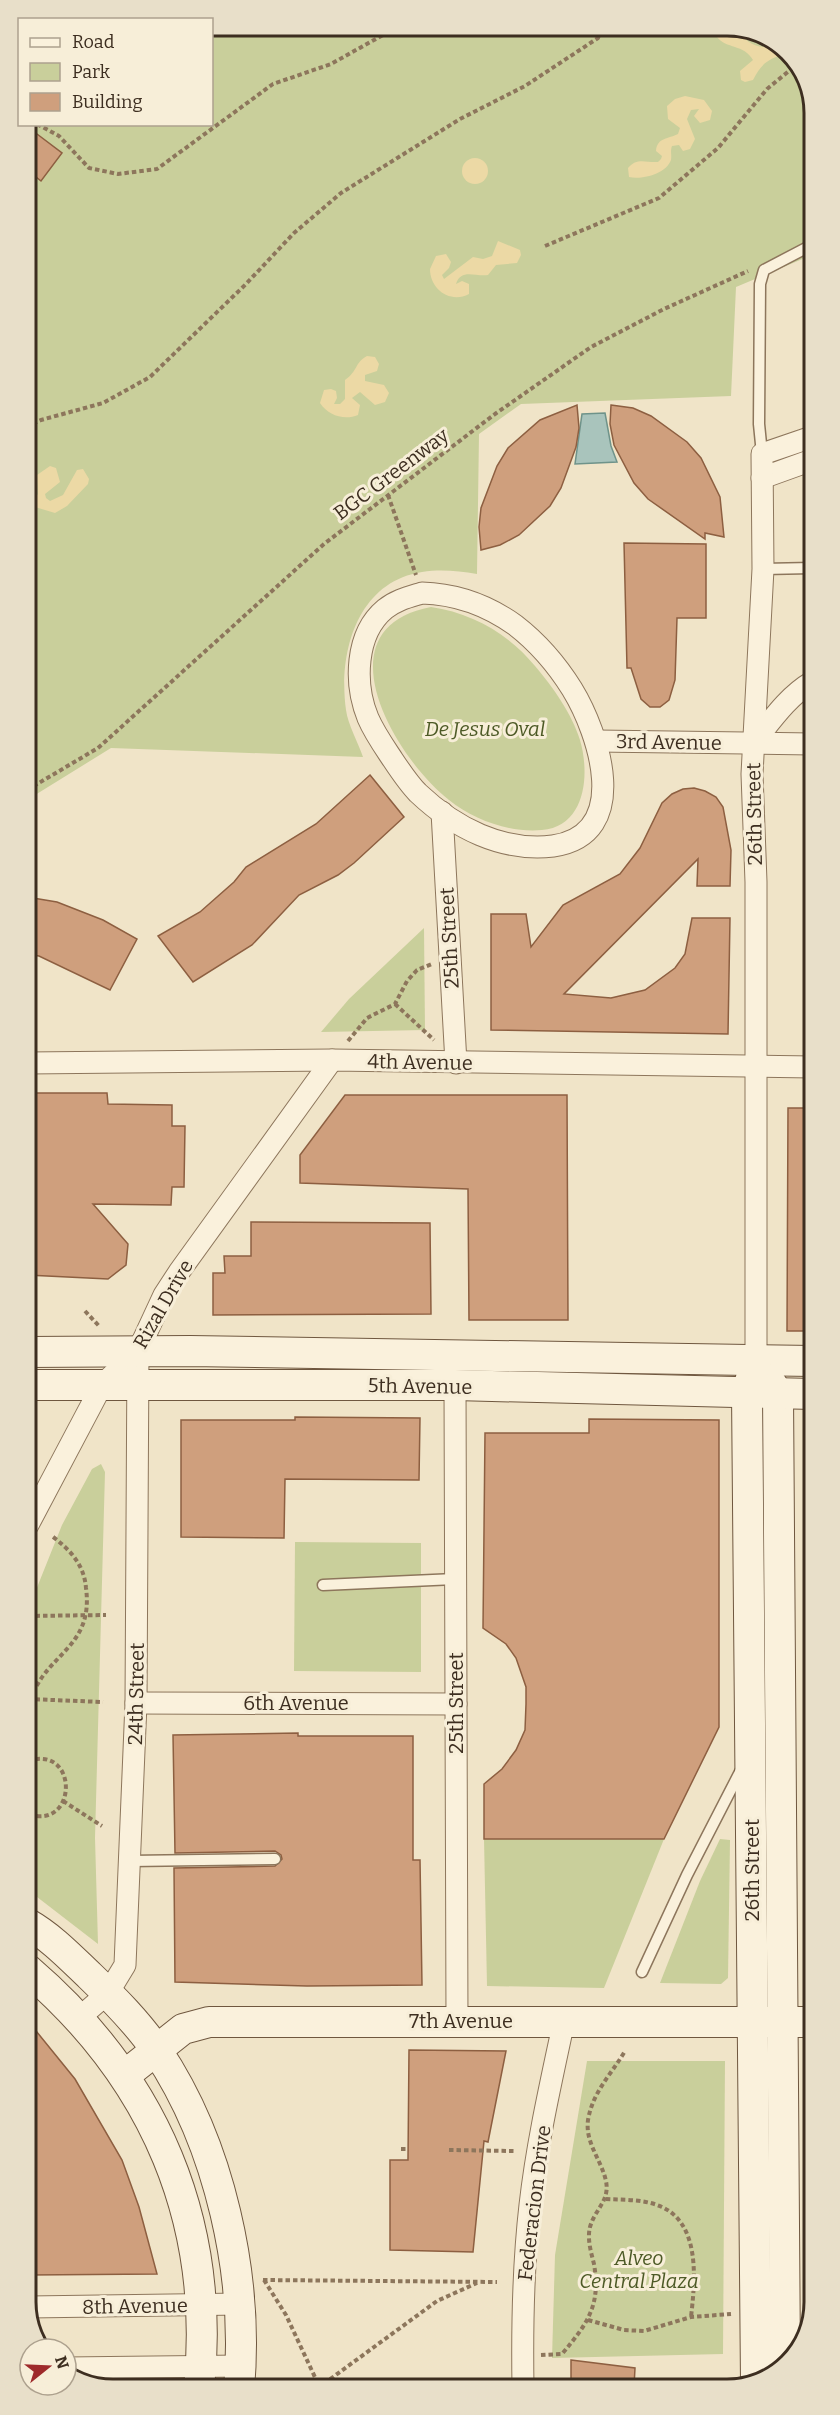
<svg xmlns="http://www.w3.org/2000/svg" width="840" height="2415" viewBox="0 0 840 2415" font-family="Bitter,serif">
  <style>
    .green { fill: #c9cf9b }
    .sand { fill: #ecd9a5 }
    .water { fill: #a9c4bc; stroke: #6f938a; stroke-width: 1.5 }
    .building { fill: #cf9f7d; stroke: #8d5f41; stroke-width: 1.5 }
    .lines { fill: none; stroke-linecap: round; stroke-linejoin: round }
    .lane-casing { stroke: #8d765c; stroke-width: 13 }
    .street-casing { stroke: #8d765c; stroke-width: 23 }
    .secondary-casing { stroke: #6f573f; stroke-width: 32 }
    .path { stroke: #8d765c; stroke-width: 4; stroke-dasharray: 4.5 3; stroke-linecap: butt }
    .lane { stroke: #faf1dc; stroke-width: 10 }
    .street { stroke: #faf1dc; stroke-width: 21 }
    .secondary { stroke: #faf1dc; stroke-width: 30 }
    .labels { text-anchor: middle; stroke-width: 6; stroke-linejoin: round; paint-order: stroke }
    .street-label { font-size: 20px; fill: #3d2e20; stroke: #f7eed8 }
    .park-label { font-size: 20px; font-style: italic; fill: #4d5a26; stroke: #f7eed8 }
    .rim { fill: none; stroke: #3d2e20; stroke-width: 3 }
  </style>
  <rect width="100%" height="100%" fill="#f0e4c8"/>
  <g class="green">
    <path d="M212 26H733L781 44 811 90 812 255 736 287 731 396 521 404 479 434 477 574C458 571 441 569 422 572 357 582 338 653 346 710 348 725 358 742 363 757L111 748 27 800 26 125 212 124Z"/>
    <path d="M431 607C472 613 509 634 535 666 553 687 572 714 580 740 590 774 586 826 542 830 510 833 474 820 449 800 394 757 319 628 431 607Z"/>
    <path d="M424 928 425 1030 321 1032 349 999Z"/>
    <path d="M101 1464 105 1472 95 1838 98 1944 28 1890V1610L62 1525 92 1469Z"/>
    <path d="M295 1542 421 1543V1672L294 1671Z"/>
    <path d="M484 1839H664L604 1988 487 1986Z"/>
    <path d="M720 1839 730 1840 728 1978 721 1984 660 1983 700 1881Z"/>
    <path d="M587 2061H725L723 2354 552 2358 555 2255Z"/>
  </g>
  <g class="sand">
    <path d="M721 26H734C746 44 760 52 781 44L787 53C769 59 762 62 753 80L745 82 741 80 740 71 753 60C744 44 726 49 717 37Z"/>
    <path d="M685 96 704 100 712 111 710 120 700 123 694 116 699 109 691 110 687 119 695 139 690 149 683 151 679 145 672 146C670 151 672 155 671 160 666 174 642 180 629 177L628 168C637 157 646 163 658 162L661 159 662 156 656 151C657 137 669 139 678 134L680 128 668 119 667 106 675 99Z"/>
    <circle cx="475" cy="171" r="13"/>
    <path d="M498 241 520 250 521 255 517 263 496 265 488 275C475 277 461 268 456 284L462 281 469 284V294C450 304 430 289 430 269L436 256 446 254 451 262 449 268 442 275 444 279 473 257 483 259 492 256Z"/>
    <path d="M367 356 375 357 379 364 377 371 365 375V381L384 385 389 393 385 402 375 405 360 392 352 398 360 405 358 415C344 421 328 415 320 403L324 390 331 389 336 391 337 398 334 404H340L345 399V380C358 371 355 362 367 356Z"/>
    <path d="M50 466 56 468 60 482 45 494 46 498 50 501 63 495 77 470 83 469 89 479 88 484 67 506 55 513 35 507 26 509V499H34L38 494 37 475Z"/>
  </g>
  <path class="water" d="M605 413 611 446 617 462 575 464 582 414Z"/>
  <g class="building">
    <path d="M37 134 62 153 41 181 26 169V148Z"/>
    <path d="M577 405 579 428 576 447 561 488 550 506 519 535 500 545 481 550 479 527 481 508 497 466 508 448 540 420Z"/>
    <path d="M611 405 633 408 651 416 687 442 701 458 720 497 724 537 705 533V539L648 499 634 483 614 445 610 424Z"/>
    <path d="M624 543 706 544V618H677L675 680 669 700 660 707H650L641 699 631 668H627Z"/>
    <path d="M370 775 404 817 354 863 338 875 299 895 252 945 193 982 158 936 200 912 234 882 246 867 316 824Z"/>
    <path d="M694 788 705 791 716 797 723 807 731 850 730 886H697L698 859 564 994 611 998 645 990 675 968 685 954 692 918H730L728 1034 491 1030V914H526L531 947 563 905 620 874 640 848 662 803 672 794 683 789Z"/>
    <path d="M27 897 57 902 103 920 137 939 110 990 39 956 27 954Z"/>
    <path d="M27 1093H107L108 1104 172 1105V1126H185L184 1187H172L171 1205 93 1204 128 1244 126 1265 108 1279 27 1275Z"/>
    <path d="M345 1095H567L568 1320H469L468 1189 300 1183V1155Z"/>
    <path d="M788 1108H813V1331H787Z"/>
    <path d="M251 1222 430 1223 431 1314 213 1315V1273H225L224 1256H251Z"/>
    <path d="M295 1417 420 1418 419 1480 285 1479 284 1538 181 1537V1420H295Z"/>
    <path d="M589 1419 719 1420V1727L664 1839H484V1784L502 1769 516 1750 525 1730 526 1704V1687L516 1658 506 1644 483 1628 485 1433H589Z"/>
    <path d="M298 1733V1736H413V1860H420L422 1985 307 1986 175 1982 174 1868 275 1866 282 1859 281 1855 275 1851 175 1853 173 1735Z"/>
    <path d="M28 2021 75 2079 122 2160 139 2207 157 2274 28 2275Z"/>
    <path d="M409 2050 506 2051 488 2142 484 2141 473 2252 390 2250V2160H408Z"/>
    <path d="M571 2360 635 2368 634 2387H571Z"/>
  </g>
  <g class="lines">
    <g class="lane-casing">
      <g id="lane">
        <path d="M762 454 759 424 760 284 764 270 812 245"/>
        <path d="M763 569 812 568"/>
        <path d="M323 1585 455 1579"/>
        <path d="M130 1861 275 1859"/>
        <path d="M642 1972 687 1875 741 1770"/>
      </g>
    </g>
    <g class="street-casing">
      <g id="street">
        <path d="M762 478 812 460"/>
        <path d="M422 593C457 594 487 605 515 625 537 642 557 665 572 689 599 733 633 835 553 846 502 852 455 828 418 793 408 783 399 769 391 757 383 745 374 732 368 718 354 684 355 634 385 609 396 600 409 597 422 593Z"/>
        <path d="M597 741 812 744"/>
        <path d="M754 742C771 721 788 696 812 682"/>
        <path d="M442 812 456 1063"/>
        <path d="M27 1063 332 1060 813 1067"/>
        <path d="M756 1360V882L752 774 763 569 762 454 812 437"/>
        <path d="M455 1385 457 2021"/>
        <path d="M28 1525 102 1385 138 1351 164 1295 179 1272 332 1060"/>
        <path d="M136 1703 456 1704"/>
        <path d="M79 2018 108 1993 125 1965 136 1703 138 1351"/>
        <path d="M29 2307 241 2304"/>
        <path d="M66 2368 241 2366"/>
        <path d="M523 2387C522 2326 523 2266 530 2205 537 2143 551 2082 564 2021"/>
      </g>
    </g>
    <g class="secondary-casing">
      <g id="secondary">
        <path d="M27 1352 190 1351 813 1361"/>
        <path d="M756 1360 778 1394 785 2363"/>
        <path d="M27 1385H455L813 1394"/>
        <path d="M28 1924C51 1937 71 1958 90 1976 114 1999 138 2023 157 2051 220 2145 249 2276 239 2389"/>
        <path d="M28 1970C155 2079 216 2221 199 2389"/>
        <path d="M125 2075 183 2029 209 2022H814"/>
        <path d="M756 2383 747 1393 756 1360"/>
      </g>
    </g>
    <g class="path">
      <path d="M37 124 59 136 89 168 118 174 157 169 273 84 331 64 399 26"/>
      <path d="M26 125V124"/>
      <path d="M545 246 659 198 718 148 767 89 795 66"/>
      <path d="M26 427 41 420 103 403 150 377 246 284 294 233 341 193 460 119 525 86 598 38 603 26"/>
      <path d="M388 495 416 575"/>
      <path d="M27 790 98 748 324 544 495 414 591 347 664 309 748 271"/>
      <path d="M395 1004 434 1040"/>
      <path d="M348 1041 367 1018 395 1004 407 981 417 970 432 964"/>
      <path d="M85 1311 99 1326"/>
      <path d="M28 1616 106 1615"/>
      <path d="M28 1699 103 1702"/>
      <path d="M34 1759C30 1739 25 1719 31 1699 46 1653 94 1648 86 1588 84 1564 70 1550 52 1536"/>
      <path d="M28 1761C79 1744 78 1831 28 1814"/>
      <path d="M63 1801 102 1826"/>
      <path d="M401 2149H408"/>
      <path d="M449 2150 514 2151"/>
      <path d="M606 2199C624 2200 645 2199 662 2207 701 2225 695 2282 691 2317"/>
      <path d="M263 2280 497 2282"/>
      <path d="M264 2280 286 2315 320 2388"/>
      <path d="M588 2320 624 2330 644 2331 691 2317 731 2314"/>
      <path d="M541 2355 562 2354C588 2323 601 2305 594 2264 591 2252 587 2239 590 2227 595 2209 610 2201 606 2181 601 2159 585 2143 588 2120 593 2091 611 2075 625 2051"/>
      <path d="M318 2388 437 2301 477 2283"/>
    </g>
    <use href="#lane" class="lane"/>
    <use href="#street" class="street"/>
    <use href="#secondary" class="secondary"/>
  </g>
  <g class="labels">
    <g class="street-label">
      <text transform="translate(391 474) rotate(-37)" y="7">BGC Greenway</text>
      <text transform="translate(669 742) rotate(1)" y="7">3rd Avenue</text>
      <text transform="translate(754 814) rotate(-91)" y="7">26th Street</text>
      <text transform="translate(449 938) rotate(-93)" y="7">25th Street</text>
      <text transform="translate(420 1062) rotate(1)" y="7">4th Avenue</text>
      <text transform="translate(163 1304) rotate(-60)" y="7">Rizal Drive</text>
      <text transform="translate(420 1386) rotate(1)" y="7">5th Avenue</text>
      <text transform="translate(136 1694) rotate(-89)" y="7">24th Street</text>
      <text x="296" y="1710">6th Avenue</text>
      <text transform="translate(456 1703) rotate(-90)" y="7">25th Street</text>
      <text transform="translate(752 1870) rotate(-90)" y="7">26th Street</text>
      <text x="461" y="2028">7th Avenue</text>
      <text transform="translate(534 2203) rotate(-83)" y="7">Federacion Drive</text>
      <text transform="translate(135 2306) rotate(-1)" y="7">8th Avenue</text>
    </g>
    <g class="park-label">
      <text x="485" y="736">De Jesus Oval</text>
      <text x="639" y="2265">Alveo<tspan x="639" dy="23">Central Plaza</tspan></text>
    </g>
  </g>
  <path d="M0 0H840V2415H0ZM113 36H727A77 77 0 0 1 804 113V2302A77 77 0 0 1 727 2379H113A77 77 0 0 1 36 2302V113A77 77 0 0 1 113 36Z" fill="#e8dfc9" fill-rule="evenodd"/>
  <path class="rim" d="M113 36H727A77 77 0 0 1 804 113V2302A77 77 0 0 1 727 2379H113A77 77 0 0 1 36 2302V113A77 77 0 0 1 113 36Z"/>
  <rect x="18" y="18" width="195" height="108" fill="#f7eed8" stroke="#ada18e" stroke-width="1.5"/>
  <rect x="30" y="38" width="30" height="9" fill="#faf1dc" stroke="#ada18e" stroke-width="1.5"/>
  <text x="72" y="48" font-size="18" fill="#3d2e20">Road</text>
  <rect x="30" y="63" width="30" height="18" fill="#c9cf9b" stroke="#ada18e" stroke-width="1.5"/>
  <text x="72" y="78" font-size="18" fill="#3d2e20">Park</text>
  <rect x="30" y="93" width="30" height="18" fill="#cf9f7d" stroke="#ada18e" stroke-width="1.5"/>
  <text x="72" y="108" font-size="18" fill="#3d2e20">Building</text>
  <g transform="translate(48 2367) rotate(72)"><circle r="28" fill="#f7eed8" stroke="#ada18e" stroke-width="1.5"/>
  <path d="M0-4.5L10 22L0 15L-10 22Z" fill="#9e2a2b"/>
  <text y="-9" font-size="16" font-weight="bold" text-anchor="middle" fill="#3d2e20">N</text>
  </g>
</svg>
